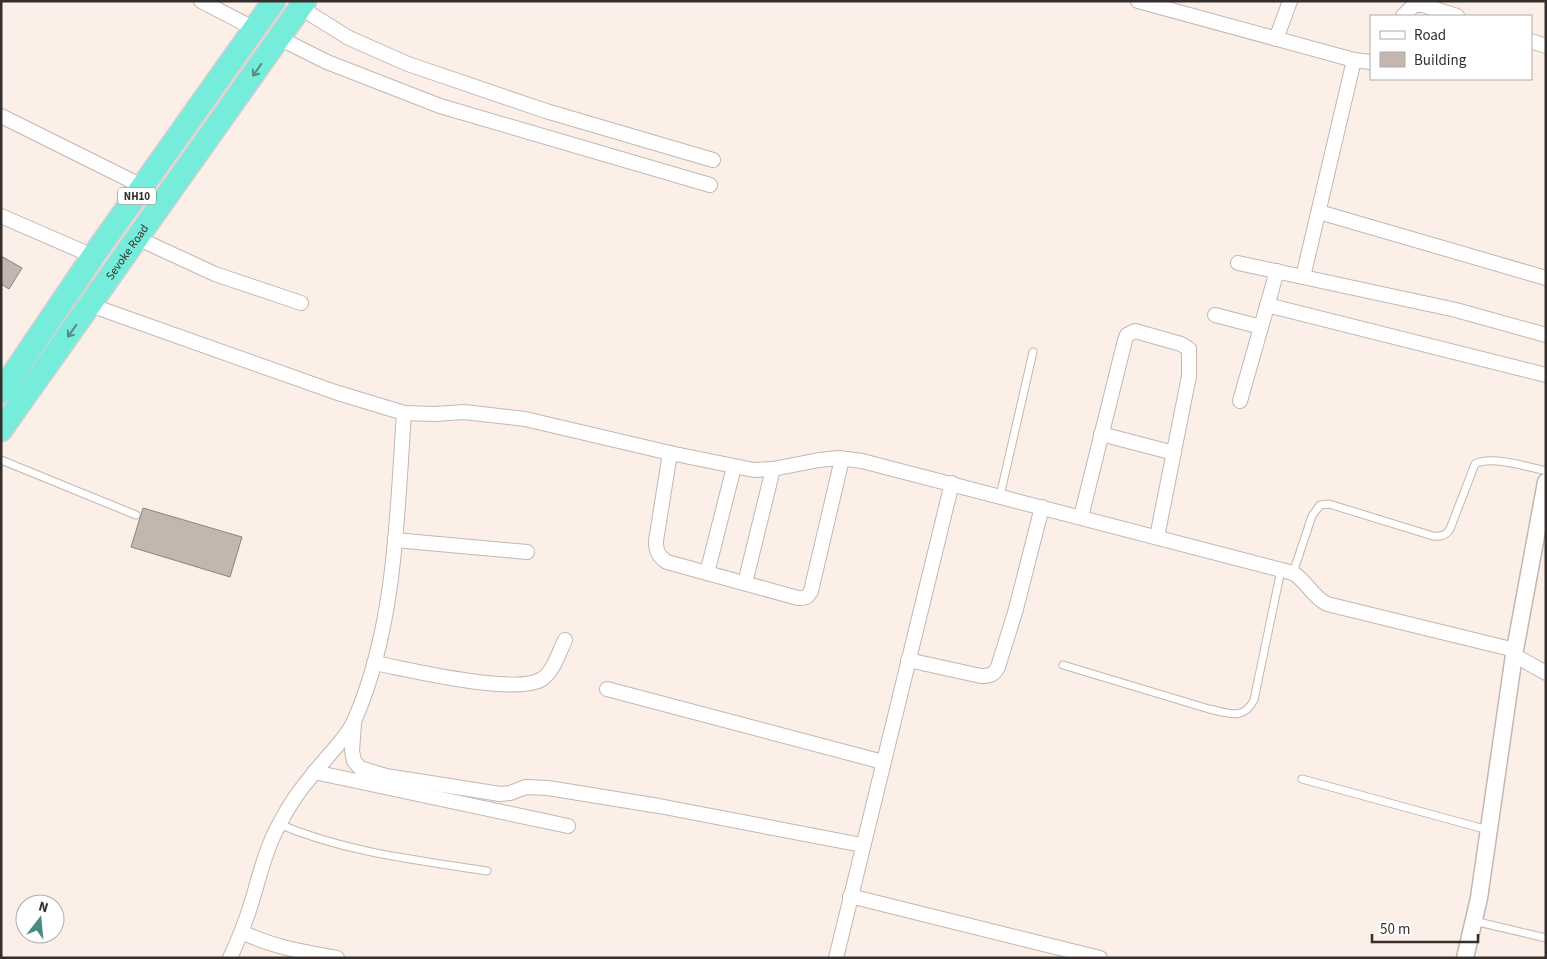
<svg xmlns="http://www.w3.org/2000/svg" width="1547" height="959" viewBox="0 0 1547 959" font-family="'Source Sans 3',sans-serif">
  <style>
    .building { fill: #c2b6af; stroke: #8e837c }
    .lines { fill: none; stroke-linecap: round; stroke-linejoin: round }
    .service-casing { stroke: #c3b7b0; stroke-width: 9 }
    .minor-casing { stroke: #c3b7b0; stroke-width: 16 }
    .tertiary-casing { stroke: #c3b7b0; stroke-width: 19 }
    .trunk-casing { stroke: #d2d1d1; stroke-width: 25 }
    .service { stroke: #fff; stroke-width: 7 }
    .minor { stroke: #fff; stroke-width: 14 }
    .tertiary { stroke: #fff; stroke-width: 16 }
    .trunk { stroke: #76ecdb; stroke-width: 22 }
    .oneway { stroke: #558e84 }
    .labels { text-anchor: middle; stroke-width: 5; stroke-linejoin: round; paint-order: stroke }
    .shield { fill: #fff; stroke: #716d6b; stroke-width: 1 }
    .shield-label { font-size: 11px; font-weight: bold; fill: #342f2c }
    .street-label { font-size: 12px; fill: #342f2c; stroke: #fff }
  </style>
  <rect width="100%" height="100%" fill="#fcefe7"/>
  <g class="building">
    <path d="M1 256 22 268 9 289 1 284Z"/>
    <path d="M143 508 242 537 230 577 131 547Z"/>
  </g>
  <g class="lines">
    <g class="service-casing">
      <g id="service">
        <path d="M1 460 136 515"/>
        <path d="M1000 496 1033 352"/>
        <path d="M1293 573 1312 516 1320 505 1329 504 1433 536C1440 537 1446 536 1450 529L1475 464C1490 455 1529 467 1546 471"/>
        <path d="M1063 665 1209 709C1229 713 1243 721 1254 700L1281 570"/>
        <path d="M1302 779 1488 830"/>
        <path d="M279 824C344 852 417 860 487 871"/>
        <path d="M1474 921 1546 938"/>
      </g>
    </g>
    <g class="minor-casing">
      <g id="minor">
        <path d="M201 1 255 29"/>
        <path d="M1138 1 1354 60 1371 62"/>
        <path d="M302 6 312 15 349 38 408 64 546 111 713 160"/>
        <path d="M1403 16 1414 5H1423L1457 16"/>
        <path d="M279 38 327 62 440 106 710 185"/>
        <path d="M1276 39 1290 1"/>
        <path d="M1531 41 1546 46"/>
        <path d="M1 116 144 187"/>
        <path d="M1319 212 1546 278"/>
        <path d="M1 216 93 256"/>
        <path d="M137 238 215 274 301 303"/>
        <path d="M1238 263 1456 310 1546 335"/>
        <path d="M1303 277 1354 60"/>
        <path d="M90 305 335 392 404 413 435 414 464 412 525 419 670 453 754 470 773 469 819 460 839 458 862 461 1293 573C1307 581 1312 597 1327 604L1515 650"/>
        <path d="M1267 305 1546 375"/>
        <path d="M1215 315 1261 327"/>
        <path d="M1240 401 1277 271"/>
        <path d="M1101 434 1174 453"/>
        <path d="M670 453 656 541C656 551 658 556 667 562L798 598C805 598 807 598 811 591L842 459"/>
        <path d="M1081 517 1125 340 1127 335 1135 331 1181 344 1189 349V376L1157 537"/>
        <path d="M395 540 527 552"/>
        <path d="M707 573 734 467"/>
        <path d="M745 583 773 469"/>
        <path d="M1514 655 1546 673"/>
        <path d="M908 660 981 676C990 676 994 675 998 667L1016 609 1042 507"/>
        <path d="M374 663C407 669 516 696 542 679 554 671 559 652 565 640"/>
        <path d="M607 689 883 762"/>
        <path d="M354 724 352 751 354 761 360 768 386 776 500 794 510 793 526 787 548 788 659 806 862 845"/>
        <path d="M314 772 568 826"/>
        <path d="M850 896 1100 958"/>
        <path d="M242 932C272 947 304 952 337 958"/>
        <path d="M230 958C239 939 246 921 252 901 260 875 266 847 280 823 289 805 301 788 314 773 328 755 346 739 355 719 396 625 397 513 404 413"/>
        <path d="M836 958 952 483"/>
      </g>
    </g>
    <g class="tertiary-casing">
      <path id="tertiary" d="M1465 958 1479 898 1514 655 1546 482"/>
    </g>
    <g class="trunk-casing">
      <g id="trunk">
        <path d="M1 392 93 256 274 1"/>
        <path id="s1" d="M1 430 305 1"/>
      </g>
    </g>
    <use href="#service" class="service"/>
    <use href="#minor" class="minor"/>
    <use href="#tertiary" class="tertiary"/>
    <use href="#trunk" class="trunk"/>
  </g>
  <defs><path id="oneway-shaft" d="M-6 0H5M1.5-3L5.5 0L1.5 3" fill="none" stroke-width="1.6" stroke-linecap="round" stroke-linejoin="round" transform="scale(1.25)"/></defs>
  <g class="oneway">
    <use href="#oneway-shaft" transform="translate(257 70) rotate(125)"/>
    <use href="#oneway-shaft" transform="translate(72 331) rotate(125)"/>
  </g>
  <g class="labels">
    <rect class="shield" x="118" y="187.5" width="38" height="17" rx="4"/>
    <g class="shield-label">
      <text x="137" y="200">NH10</text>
    </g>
    <g class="street-label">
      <text dy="4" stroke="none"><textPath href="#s1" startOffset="218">Sevoke Road</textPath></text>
    </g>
  </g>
  <rect width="1547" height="959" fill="none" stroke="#342f2c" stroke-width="5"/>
  <rect x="1370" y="15" width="162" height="65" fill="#ffffff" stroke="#aeacab"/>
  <rect x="1380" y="31" width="25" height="8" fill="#ffffff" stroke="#aeacab"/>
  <text x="1414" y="40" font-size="15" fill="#342f2c">Road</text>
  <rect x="1380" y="52" width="25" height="15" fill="#c2b6af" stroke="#aeacab"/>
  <text x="1414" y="65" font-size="15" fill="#342f2c">Building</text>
  <g transform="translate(40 919) rotate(16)"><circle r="24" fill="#ffffff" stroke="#aeacab"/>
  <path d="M0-4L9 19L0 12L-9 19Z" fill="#478c81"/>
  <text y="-8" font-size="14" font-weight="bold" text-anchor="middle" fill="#342f2c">N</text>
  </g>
  <path d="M1372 934v8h106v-8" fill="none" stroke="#342f2c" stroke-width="2.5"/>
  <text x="1380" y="934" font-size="15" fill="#342f2c" stroke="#ffffff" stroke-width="4" paint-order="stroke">50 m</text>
</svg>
